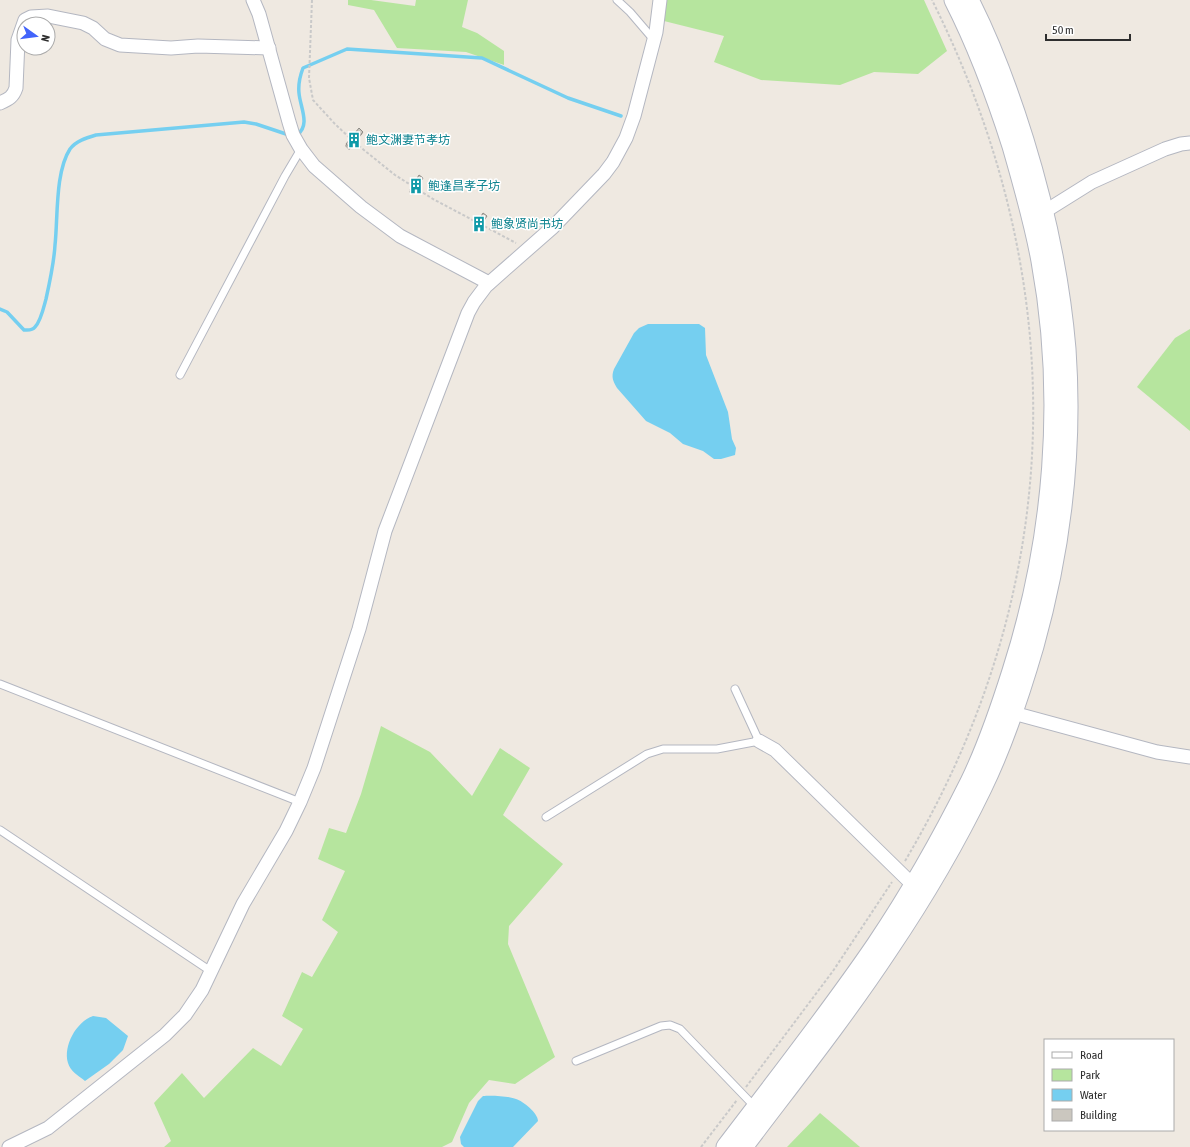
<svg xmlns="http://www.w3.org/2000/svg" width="1190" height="1147" viewBox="0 0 1190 1147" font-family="'Asap Condensed','Noto Sans SC',sans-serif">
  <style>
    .green { fill: #b6e59e }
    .water { fill: #75cff0 }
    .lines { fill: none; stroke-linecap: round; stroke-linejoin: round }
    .stream { stroke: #75cff0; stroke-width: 3.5 }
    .lane-casing { stroke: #b4b7c1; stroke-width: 9 }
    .street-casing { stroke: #b4b7c1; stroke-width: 15 }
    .secondary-casing { stroke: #b4b7c1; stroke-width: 21 }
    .path { stroke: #c9c9c9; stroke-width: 2; stroke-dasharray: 3 2; stroke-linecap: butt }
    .lane { stroke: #fff; stroke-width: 7 }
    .street { stroke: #fff; stroke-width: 13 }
    .secondary { stroke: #fff; stroke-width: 19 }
    .wall { fill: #afaba4 }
    .shaded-wall { fill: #8e8b86 }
    .building { fill: #cbc7bf; stroke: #8e8b86 }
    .labels { text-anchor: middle; stroke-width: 3; stroke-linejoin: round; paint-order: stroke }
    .culture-label { font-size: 12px; fill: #0d838f; stroke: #fff; text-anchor: start }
  </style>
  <rect width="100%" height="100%" fill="#efe9e1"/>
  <g class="green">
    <path d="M348 0H371L415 6 416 0H468L462 27 477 33 504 51V65L466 52 397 48 374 10 348 5Z"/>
    <path d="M664 0H924L947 51 918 74 874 72 840 85 761 80 714 62 724 36 664 21Z"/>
    <path d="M1190 329V431L1137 387 1175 338Z"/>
    <path d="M381 726 430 752 472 796 500 748 530 768 503 815 563 864 509 926 508 944 555 1057 515 1084 489 1080 469 1103 452 1142 442 1147H164L171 1141 154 1103 182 1073 204 1098 253 1048 281 1066 303 1029 282 1016 302 972 312 977 338 932 322 920 345 871 318 859 329 828 346 833 361 794Z"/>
    <path d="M820 1113 860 1147H787Z"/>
  </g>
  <g class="water">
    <path d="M648 324H699L705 328 706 355 728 412 732 439 736 448 735 455 721 459H714L703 451 683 444 670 433 646 421 617 388C613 381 611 377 614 369L634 333 639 328Z"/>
    <path d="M93 1016 106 1018 128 1036 123 1050 109 1064 85 1081C79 1076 70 1071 68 1063 63 1046 76 1022 93 1016Z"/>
    <path d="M483 1096C490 1095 509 1096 516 1099 523 1101 538 1113 538 1121L513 1147H464L461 1144 460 1137 478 1101Z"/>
  </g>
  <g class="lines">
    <g class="stream">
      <path d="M297 135C311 125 300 107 299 93 298 84 300 76 303 68L347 49 482 58 568 98 621 116"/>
      <path d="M0 309 7 312 24 330C28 330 32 331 35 327 41 321 44 306 46 299 50 281 54 263 55 245 58 218 55 172 70 149 76 141 86 138 96 135L244 122 256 124 289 135"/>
    </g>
    <g class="lane-casing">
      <g id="lane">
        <path d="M617 0 630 12 654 40"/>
        <path d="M180 375 285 176 301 149"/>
        <path d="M0 684 300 802"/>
        <path d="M546 817 647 754 663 749H717L759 741 735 689"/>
        <path d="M0 830 212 972"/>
        <path d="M576 1061 661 1026 670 1025 680 1029 756 1108"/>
      </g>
    </g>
    <g class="street-casing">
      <g id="street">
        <path d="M253 0 259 14 289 122 293 135 301 149 314 166 361 207 400 236 489 283"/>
        <path d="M0 103C9 99 13 97 16 88L18 40 25 20 31 17 48 16 83 23 93 28 105 39 120 45 171 48 198 46 269 48"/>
        <path d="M1044 212 1092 182 1165 149 1181 144 1190 143"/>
        <path d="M1013 713 1157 752 1190 757"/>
        <path d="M759 741 775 750 913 885"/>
        <path d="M9 1147 48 1128 165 1035 185 1015 202 990 243 904 286 831 300 802 314 768 359 629 385 531 468 313 474 302 486 286 553 227 604 174 613 162 626 138 634 116 656 32 660 0"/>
      </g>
    </g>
    <g class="secondary-casing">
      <g id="secondary">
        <path d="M726 1147C777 1080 829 1014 876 945 911 893 942 838 970 782 987 747 1000 709 1012 671 1054 540 1066 397 1041 261 1034 222 1023 184 1012 146 996 96 978 47 954 0"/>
        <path d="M743 1147C792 1082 843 1018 888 950 923 898 955 844 982 788 1004 743 1020 694 1034 646 1061 550 1073 448 1066 349 1060 278 1045 208 1024 140 1009 92 992 45 969 0"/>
      </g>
    </g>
    <g class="path">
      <path d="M312 0 309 78 313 100 335 124 354 142 395 175 433 199 516 243"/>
      <path d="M905 861C1068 587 1074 284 932 0"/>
      <path d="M746 1087 833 971 892 882"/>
      <path d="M701 1147 737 1100"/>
    </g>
    <use href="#lane" class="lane"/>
    <use href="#street" class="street"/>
    <use href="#secondary" class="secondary"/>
  </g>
  <g class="wall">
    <path d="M363 132 362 134 349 150 345 146 346 144Z"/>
    <path d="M422 180 413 195 409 192 410 190Z"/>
    <path d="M486 218 477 233 473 231 474 228Z"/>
  </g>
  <path class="shaded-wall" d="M363 132 362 134 349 150 350 147Z"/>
  <g class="building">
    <path d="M359 128 363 132 350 147 346 144Z"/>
    <path d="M419 175 423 178 414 192 410 190Z"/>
    <path d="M483 213 487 216 477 231 474 228Z"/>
  </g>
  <defs>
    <g id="building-bare" transform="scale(1.2)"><path d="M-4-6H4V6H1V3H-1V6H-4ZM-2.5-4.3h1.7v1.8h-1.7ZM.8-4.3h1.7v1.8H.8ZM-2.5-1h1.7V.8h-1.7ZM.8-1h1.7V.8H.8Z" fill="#0f9aa8" stroke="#fff" stroke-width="2.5" paint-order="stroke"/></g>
  </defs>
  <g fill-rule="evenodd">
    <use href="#building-bare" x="354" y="140"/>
    <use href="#building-bare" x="416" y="186"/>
    <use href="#building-bare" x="479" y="224"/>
  </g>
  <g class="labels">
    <g class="culture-label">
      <text x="366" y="144">鲍文渊妻节孝坊</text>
      <text x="428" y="190">鲍逢昌孝子坊</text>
      <text x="491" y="228">鲍象贤尚书坊</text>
    </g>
  </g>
  <rect x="1044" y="1039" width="130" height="92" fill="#ffffff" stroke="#ababab"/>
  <rect x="1052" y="1052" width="20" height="6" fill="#ffffff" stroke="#ababab"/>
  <text x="1080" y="1059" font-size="12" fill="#2e2e2e">Road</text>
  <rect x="1052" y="1069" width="20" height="12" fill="#b6e59e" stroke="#ababab"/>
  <text x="1080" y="1079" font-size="12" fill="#2e2e2e">Park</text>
  <rect x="1052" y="1089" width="20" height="12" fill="#75cff0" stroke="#ababab"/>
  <text x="1080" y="1099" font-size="12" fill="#2e2e2e">Water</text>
  <rect x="1052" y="1109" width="20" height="12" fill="#cbc7bf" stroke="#ababab"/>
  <text x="1080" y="1119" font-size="12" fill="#2e2e2e">Building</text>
  <g transform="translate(36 36) rotate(104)"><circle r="19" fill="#ffffff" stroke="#ababab"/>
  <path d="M0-3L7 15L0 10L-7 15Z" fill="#4264fb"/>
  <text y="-6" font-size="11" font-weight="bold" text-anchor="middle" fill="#2e2e2e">N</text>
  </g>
  <path d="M1046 34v6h84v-6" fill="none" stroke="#2e2e2e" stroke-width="2"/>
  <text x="1052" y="34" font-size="12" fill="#2e2e2e" stroke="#ffffff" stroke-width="3" paint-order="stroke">50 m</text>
</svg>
